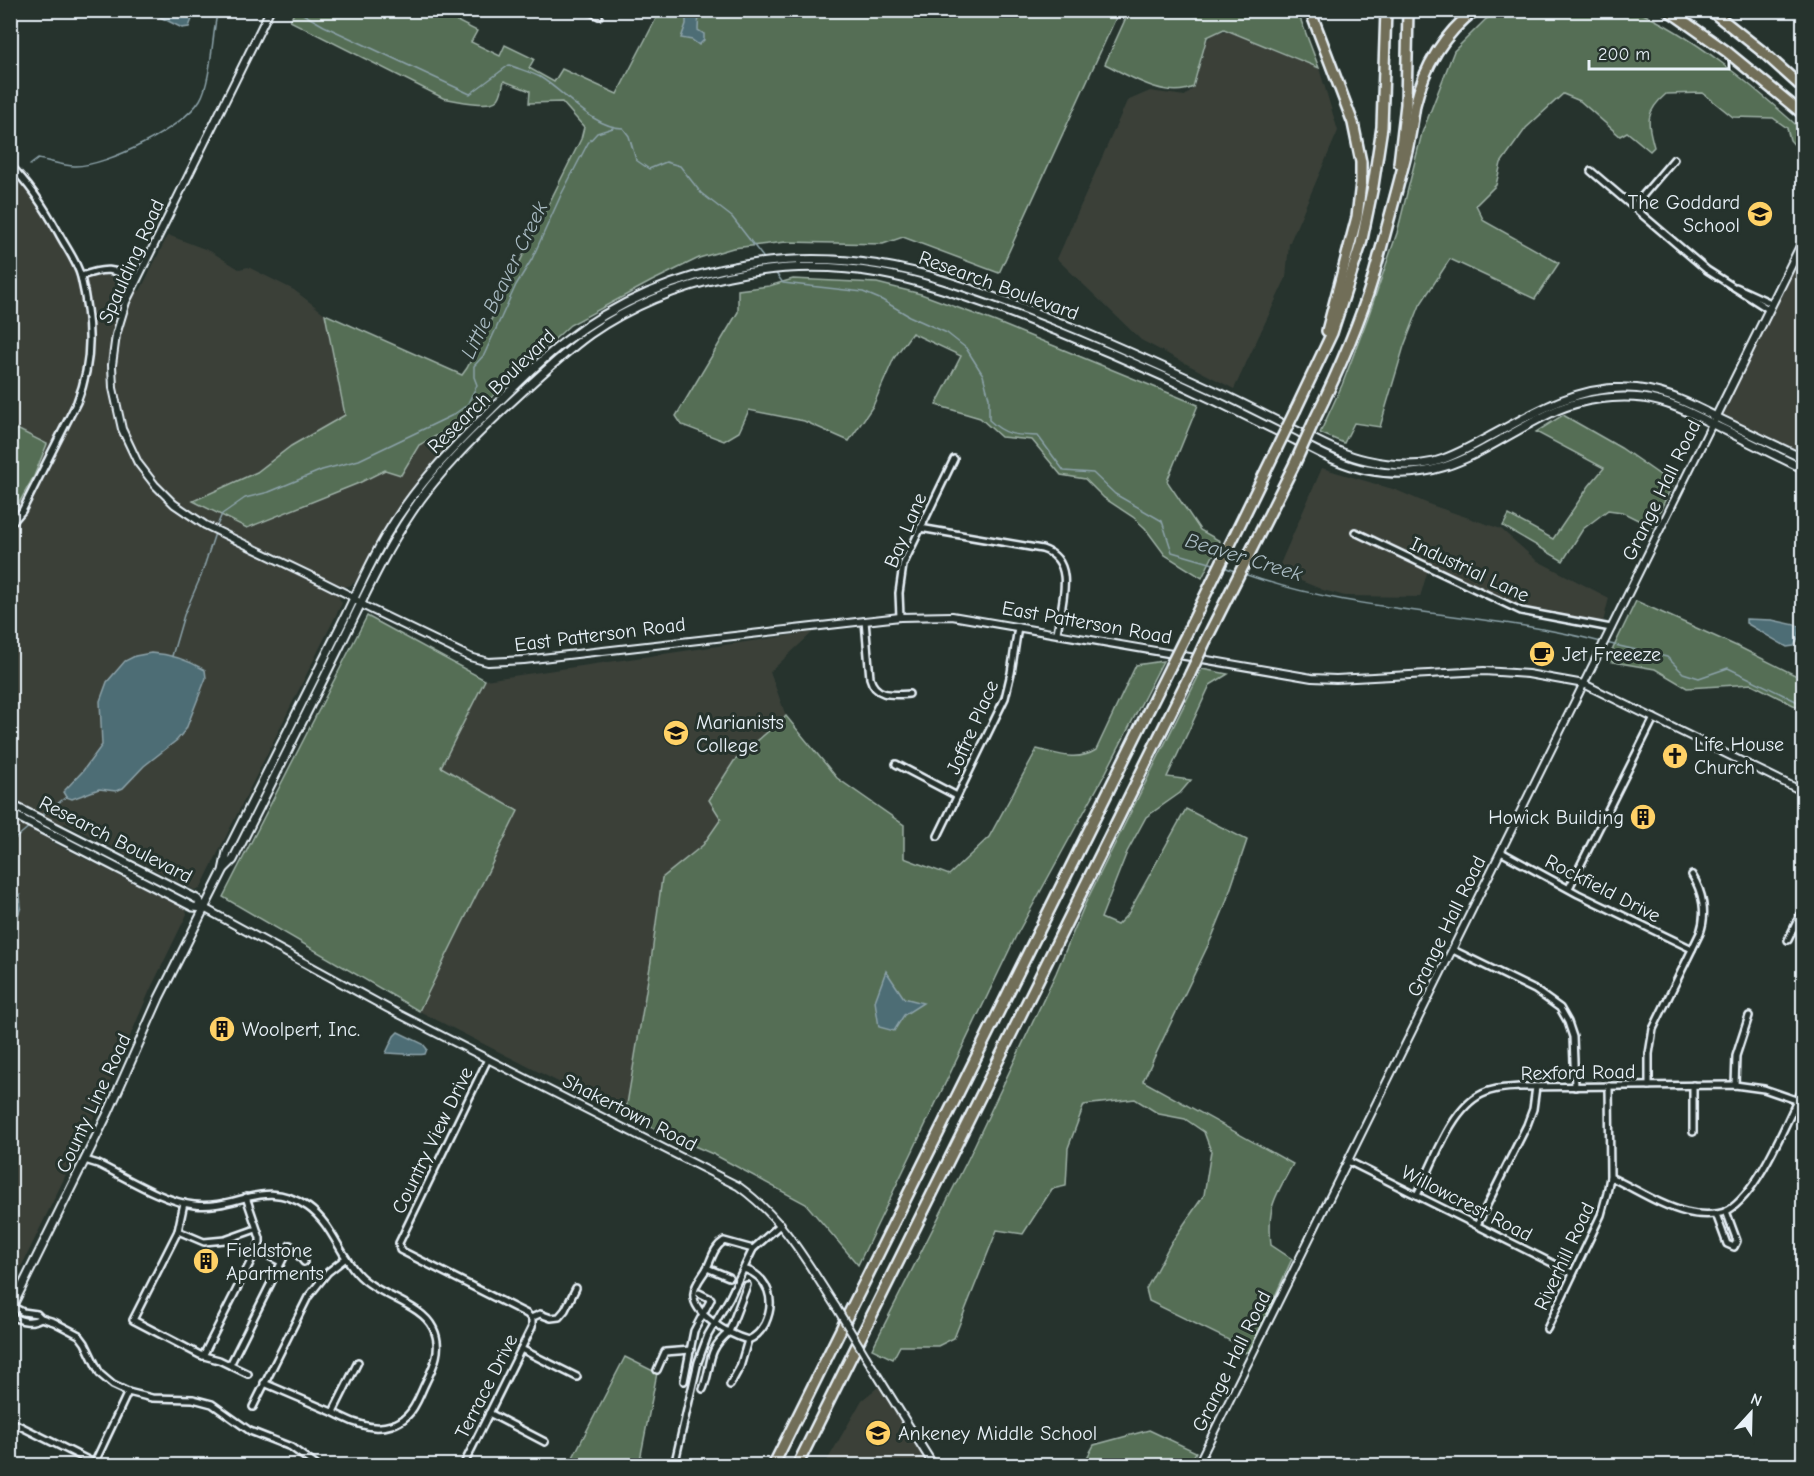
<svg xmlns="http://www.w3.org/2000/svg" width="1814" height="1476" viewBox="0 0 1814 1476" font-family="'Comic Neue',sans-serif">
  <style>
    .built { fill: #3a4039 }
    .green { fill: #546e55; stroke: #9eb0a6; stroke-width: 1.5 }
    .water { fill: #4e6d75; stroke: #8ca2a9; stroke-width: 1.5 }
    .lines { fill: none; stroke-linecap: round; stroke-linejoin: round }
    .stream { stroke: #8ca2a9; stroke-width: 1.5 }
    .minor-casing { stroke: #e8f1f8; stroke-width: 10 }
    .tertiary-casing { stroke: #e8f1f8; stroke-width: 10 }
    .secondary-casing { stroke: #e8f1f8; stroke-width: 11 }
    .motorway-casing { stroke: #e8f1f8; stroke-width: 14 }
    .minor { stroke: #26332d; stroke-width: 5 }
    .tertiary { stroke: #26332d; stroke-width: 6 }
    .secondary { stroke: #26332d; stroke-width: 7 }
    .motorway { stroke: #716e59; stroke-width: 9 }
    .tertiary-bridge-casing { stroke: #e8f1f8; stroke-width: 10; stroke-linecap: butt }
    .motorway-bridge-casing { stroke: #e8f1f8; stroke-width: 14; stroke-linecap: butt }
    .tertiary-bridge { stroke: #26332d; stroke-width: 6 }
    .motorway-bridge { stroke: #716e59; stroke-width: 9 }
    .labels { text-anchor: middle; stroke-width: 6; stroke-linejoin: round; paint-order: stroke }
    .poi-label { font-size: 20px; fill: #e8f1f8; stroke: #26332d; text-anchor: start }
    .street-label { font-size: 20px; fill: #e8f1f8; stroke: #26332d }
    .water-label { font-size: 21px; font-style: italic; fill: #aabcc4; stroke: #26332d }
  </style>
  <rect width="100%" height="100%" fill="#26332d"/>
  <filter id="ink" filterUnits="userSpaceOnUse"><feTurbulence type="fractalNoise" baseFrequency=".0167" numOctaves="2"/><feDisplacementMap in="SourceGraphic" scale="12" xChannelSelector="R" yChannelSelector="G"/><feConvolveMatrix kernelMatrix="1 2 1 2 8 2 1 2 1" color-interpolation-filters="sRGB"/></filter>
  <g filter="url(#ink)">
    <g class="built">
      <path d="M1227 31 1319 68 1338 131 1289 244 1286 278 1234 389 1141 340 1057 259 1127 101 1150 91 1185 96 1194 87 1207 40 1216 32Z"/>
      <path d="M11 164 37 196 81 276 97 270 140 291 168 235 210 251 239 269 248 267 294 290 325 314 462 375 460 412 442 454 428 468 394 514 357 581 349 586H345L339 598 342 603 200 889 194 890 65 823 50 841 186 909 187 914 150 990 106 1092 11 1288Z"/>
      <path d="M1803 239V459L1716 417Z"/>
      <path d="M1322 468 1396 490 1431 505 1501 529 1536 560 1609 598 1601 630 1522 615 1428 570 1420 597 1345 596 1323 590 1277 571Z"/>
      <path d="M813 632 770 672 786 716 734 761 721 819 703 845 662 878 651 961 625 1116 419 1011 518 811 441 767 485 680Z"/>
      <path d="M883 1383 934 1466H824L862 1400Z"/>
    </g>
    <g class="green">
      <path d="M1297 10 1319 68 1224 29 1207 37 1193 87C1167 100 1129 76 1105 64L1129 11Z"/>
      <path d="M295 11H437L477 31 471 42 500 56 505 45 534 59 529 68 554 82 562 69 617 94 660 11H1119L999 273 903 237 883 244 786 242 733 248 699 258 652 281 570 325 468 419 419 445 401 475 385 470 359 483 247 528 193 501 257 472 291 446 345 415 325 314 462 375 467 368 581 139 584 127 562 102 529 103 530 91 504 81C502 87 502 96 497 100 489 108 455 100 443 98L290 21Z"/>
      <path d="M1500 11 1634 10C1694 35 1755 88 1803 131V155L1790 140 1787 128 1773 118 1733 117 1703 93 1666 94C1645 112 1647 121 1654 147L1650 151 1627 132 1620 136 1580 101 1563 94 1526 128 1501 163 1496 185 1476 205 1484 221 1559 263 1535 299 1450 259 1420 305 1404 346 1380 427 1354 423 1344 443 1320 433 1342 385 1368 317 1397 233 1422 133 1454 51 1486 19Z"/>
      <path d="M793 279 877 283 921 294 996 322 1198 405 1167 481 1200 530 1220 541 1202 578 1165 555 1145 528 1133 517 1104 498 1085 479 1061 475 1032 440 1001 437 980 418 936 405 961 356 912 333 894 358 873 406 849 441 804 421 749 410 739 432 724 441 682 425 676 416 738 312V290L769 286Z"/>
      <path d="M1563 415 1621 448 1673 484 1652 527 1622 512 1608 510 1583 529 1563 561 1503 526 1509 515 1553 539 1589 486 1604 468 1536 432Z"/>
      <path d="M11 426 47 444 34 476 15 510 11 514Z"/>
      <path d="M1636 601 1741 648 1803 679V710L1752 684 1687 688 1655 669 1607 661Z"/>
      <path d="M367 616 485 680 441 767 518 811 419 1011 223 897Z"/>
      <path d="M1163 661 1106 772 1016 936 858 1265 806 1204 715 1155 625 1116 651 961 662 878 703 845 721 819 709 800 734 761 786 716 837 778 904 825V858L949 875 989 837 1037 749C1058 754 1077 762 1096 750L1136 665Z"/>
      <path d="M1202 669 1228 674 1210 685 1167 777 1191 780 1180 793 1146 817 1127 852 1101 918 1117 925 1128 914 1186 809 1247 840 1224 908 1212 937 1143 1081 1293 1164C1275 1197 1267 1206 1271 1245L1292 1259 1251 1349 1245 1353 1239 1345 1149 1301 1146 1289 1171 1243 1204 1195 1211 1151 1204 1132 1185 1119 1159 1114 1135 1099 1084 1105 1068 1148 1066 1186 1052 1189 1023 1234 997 1230 954 1338 938 1346H900L893 1359 872 1349 968 1159 1056 973 1085 904Z"/>
      <path d="M625 1357 657 1373 639 1465H569Z"/>
      <path d="M1149 1430 1196 1452 1189 1465H1083L1094 1445Z"/>
    </g>
    <g class="water">
      <path d="M148 11H184L190 13 192 19 189 27 182 28Z"/>
      <path d="M686 11H699L698 30 704 34V40L699 45 692 40 681 38 686 24Z"/>
      <path d="M1746 619 1772 620 1800 626 1799 637 1794 646 1787 647 1746 623Z"/>
      <path d="M151 653C171 654 188 660 205 670L206 678 186 729 177 740 144 766 123 788 116 791 99 789 72 799 66 797 63 792 82 772 102 745 100 701 107 682 125 661 135 656Z"/>
      <path d="M10 888 20 895 21 907 14 927 11 928Z"/>
      <path d="M886 971 904 998 923 1003 904 1015 894 1031 879 1027 875 1001Z"/>
      <path d="M398 1032 423 1044 427 1049 425 1054C416 1056 397 1053 386 1053L394 1036Z"/>
    </g>
    <g class="lines">
      <g class="stream">
        <path d="M296 10 324 26 470 94 509 65C519 69 530 72 540 77 565 92 593 128 623 128L629 136 636 160 649 169 666 162 680 166 701 193 732 217 766 261"/>
        <path d="M30 165 38 159C50 161 63 166 75 166 107 166 183 128 200 100 211 82 212 37 217 14L221 10"/>
        <path d="M775 272 783 283 863 292 882 300 909 316 947 333 966 348 983 375 989 398V420C1006 436 1016 435 1038 436L1064 471 1093 473 1115 494 1162 521 1172 552 1217 565"/>
        <path d="M216 528 222 514 245 498 269 492 322 470 359 460 453 415 467 405 477 385 474 377V366L484 355 516 285 532 259 561 195 588 143 597 133 613 128"/>
        <path d="M1224 567 1237 572"/>
        <path d="M1244 574C1359 615 1484 611 1601 642"/>
        <path d="M1606 643 1667 657 1683 673 1699 678 1728 668 1804 705"/>
        <path d="M172 656 184 615 201 576 215 533"/>
        <path d="M40 817 66 797"/>
        <path d="M10 843 30 826"/>
      </g>
      <g class="minor-casing">
        <g id="minor">
          <path d="M587 10 599 16"/>
          <path d="M10 165C30 185 45 208 58 232 65 246 77 261 81 277 91 320 94 360 77 402L22 511 10 525"/>
          <path d="M1591 171 1707 270 1768 309"/>
          <path d="M1803 184H1804"/>
          <path d="M1633 207 1674 159"/>
          <path d="M81 276C106 267 113 268 136 281"/>
          <path d="M1736 287 1771 303"/>
          <path d="M920 528 1042 549C1078 560 1061 605 1057 633"/>
          <path d="M1355 532 1521 611 1611 628"/>
          <path d="M900 617 899 593 903 565 954 459"/>
          <path d="M865 621 870 678C875 697 892 695 909 694"/>
          <path d="M896 764 957 796"/>
          <path d="M938 836 1005 698 1011 673 1018 627"/>
          <path d="M1501 852 1578 894 1692 949"/>
          <path d="M1569 888 1654 718"/>
          <path d="M1788 940 1804 907"/>
          <path d="M1453 950 1535 990 1560 1008 1568 1022 1573 1037 1575 1087"/>
          <path d="M1693 1085V1132"/>
          <path d="M1735 1085 1736 1056 1749 1016"/>
          <path d="M1649 1086V1054L1653 1029 1700 933C1707 914 1703 892 1692 875"/>
          <path d="M85 1160 98 1164C127 1178 162 1201 194 1205 238 1210 264 1177 308 1207 331 1223 339 1253 357 1273 377 1296 421 1303 433 1328 443 1348 434 1366 425 1384 420 1394 416 1408 407 1416 399 1424 386 1428 374 1427 359 1426 345 1418 332 1412 309 1402 287 1393 264 1383"/>
          <path d="M1348 1161 1572 1273"/>
          <path d="M1610 1177C1634 1188 1659 1205 1686 1212 1697 1215 1716 1216 1727 1211 1759 1193 1787 1120 1804 1086"/>
          <path d="M1417 1195C1433 1165 1450 1109 1482 1094 1493 1088 1506 1088 1519 1087L1735 1085 1764 1089 1796 1100"/>
          <path d="M184 1203 178 1231 133 1320 200 1355 219 1360 248 1374"/>
          <path d="M1716 1214 1727 1244 1734 1247 1737 1241 1726 1211"/>
          <path d="M1477 1225 1527 1125 1533 1109 1536 1087"/>
          <path d="M178 1231 204 1242 225 1240 256 1229"/>
          <path d="M257 1250 281 1262"/>
          <path d="M1804 1253 1802 1265 1804 1268"/>
          <path d="M707 1268 729 1277"/>
          <path d="M744 1269C769 1277 776 1301 765 1324 761 1331 756 1337 748 1340 730 1335 691 1314 694 1293 695 1283 702 1277 707 1268 712 1258 714 1247 724 1241L753 1249"/>
          <path d="M13 1307 23 1312 37 1314 41 1318 54 1322 79 1335 85 1343 100 1374 113 1385 128 1392 152 1398 193 1399 212 1404 250 1431 291 1447 317 1466"/>
          <path d="M10 1316C21 1321 30 1324 41 1318"/>
          <path d="M531 1318 540 1314 551 1318 559 1317 565 1310 576 1288"/>
          <path d="M1547 1329 1601 1215 1607 1193 1610 1177 1609 1086"/>
          <path d="M729 1332 747 1285"/>
          <path d="M521 1349 577 1377"/>
          <path d="M203 1356 260 1243V1238L246 1197"/>
          <path d="M230 1365 290 1245 304 1262"/>
          <path d="M657 1370 665 1352 691 1350"/>
          <path d="M684 1381 694 1331 711 1299 699 1293"/>
          <path d="M730 1385 740 1367 748 1340"/>
          <path d="M703 1389C713 1364 705 1352 729 1332"/>
          <path d="M253 1407 308 1297 328 1272 346 1258"/>
          <path d="M333 1412 358 1362"/>
          <path d="M489 1413 545 1442"/>
          <path d="M10 1421 100 1466"/>
          <path d="M94 1464 128 1392"/>
          <path d="M463 1466 532 1327V1319L527 1314 404 1252 400 1250 399 1243 488 1059"/>
          <path d="M674 1466 698 1362 708 1335 730 1297 753 1249 781 1224"/>
        </g>
      </g>
      <g class="tertiary-casing">
        <g id="tertiary">
          <path d="M270 10 126 302 116 335 112 365 113 388 122 429 138 463 155 485 174 504 205 525 315 578 349 595 366 607 470 657 488 662 524 660 900 617 952 616 1312 678 1336 679 1484 671 1528 674 1584 684 1804 792"/>
          <path d="M204 908 389 1009 738 1186C784 1219 806 1261 836 1307"/>
          <path d="M866 1357 934 1466"/>
          <path d="M1197 1466 1712 424"/>
        </g>
      </g>
      <g class="secondary-casing">
        <g id="secondary">
          <path d="M1715 419 1804 239"/>
          <path d="M10 804 197 899 204 908"/>
          <path d="M10 813 193 907 204 908"/>
          <path d="M224 869 233 860C268 790 303 720 338 650 361 604 382 556 411 513 438 472 474 437 509 404 535 380 561 355 590 334 671 278 783 256 879 273 918 280 955 293 992 306 1068 334 1143 366 1216 401 1242 414 1269 427 1295 440 1318 452 1341 465 1367 470 1450 486 1488 441 1557 410 1583 399 1615 395 1643 398 1673 402 1698 417 1725 430 1751 443 1777 456 1804 469"/>
          <path d="M10 1311 108 1113 159 998 223 871 227 852C264 779 300 706 337 633 353 602 367 568 385 537 413 489 451 449 491 410 514 387 537 363 563 343 670 260 814 239 943 280 1039 310 1132 353 1224 395 1250 407 1276 421 1303 434 1323 444 1343 455 1366 460 1388 465 1412 467 1434 462 1453 457 1470 447 1487 438 1531 415 1572 388 1623 388 1660 387 1692 405 1724 421 1751 434 1777 446 1804 459"/>
        </g>
      </g>
      <g class="motorway-casing">
        <g id="motorway">
          <path d="M1310 10 1353 123 1361 162V183L1357 217 1327 331"/>
          <path d="M1668 10 1726 51 1803 114"/>
          <path d="M1710 10 1763 52 1804 89"/>
          <path d="M1399 163 1406 104 1408 10"/>
          <path d="M1296 409 1332 333 1361 244 1373 186 1382 127 1386 10"/>
          <path d="M1314 421C1337 374 1358 328 1373 278 1384 238 1395 198 1405 159 1410 141 1412 123 1415 105 1424 67 1444 34 1475 10"/>
          <path d="M1186 635 1275 452"/>
          <path d="M1206 640 1295 463"/>
          <path d="M773 1466 1170 667"/>
          <path d="M797 1466 1190 674"/>
        </g>
      </g>
      <use href="#minor" class="minor"/>
      <use href="#tertiary" class="tertiary"/>
      <use href="#secondary" class="secondary"/>
      <use href="#motorway" class="motorway"/>
      <g class="tertiary-bridge-casing">
        <path id="tertiary-bridge" d="M836 1307 866 1357"/>
      </g>
      <g class="motorway-bridge-casing">
        <g id="motorway-bridge">
          <path d="M1275 452 1296 409"/>
          <path d="M1295 463 1314 421"/>
          <path d="M1170 667 1186 635"/>
          <path d="M1190 674 1206 640"/>
        </g>
      </g>
      <use href="#tertiary-bridge" class="tertiary-bridge"/>
      <use href="#motorway-bridge" class="motorway-bridge"/>
    </g>
  </g>
  <defs>
    <g id="school-disc" transform="scale(1.35)"><circle r="9.5" fill="#ffd166" stroke="#26332d"/><path d="M0-5L7-2L0 1L-7-2ZM-4 1L0 2.5L4 1V4Q0 6-4 4Z" fill="#111"/></g>
    <g id="cafe-disc" transform="scale(1.35)"><circle r="9.5" fill="#ffd166" stroke="#26332d"/><path d="M-5.5-4.5H6V0H3Q3 3.5 0 3.5H-2.5Q-5.5 3.5-5.5 0ZM3-3.2v2h1.7v-2ZM-6 4.5H4V6H-6Z" fill="#111"/></g>
    <g id="church-disc" transform="scale(1.35)"><circle r="9.5" fill="#ffd166" stroke="#26332d"/><path d="M-1.2-6h2.4v3.5h3.3v2.4h-3.3V6h-2.4V-.1h-3.3v-2.4h3.3Z" fill="#111"/></g>
    <g id="building-disc" transform="scale(1.35)"><circle r="9.5" fill="#ffd166" stroke="#26332d"/><path d="M-4-6H4V6H1V3H-1V6H-4ZM-2.5-4.3h1.7v1.8h-1.7ZM.8-4.3h1.7v1.8H.8ZM-2.5-1h1.7V.8h-1.7ZM.8-1h1.7V.8H.8Z" fill="#111"/></g>
  </defs>
  <g fill-rule="evenodd">
    <use href="#school-disc" x="1760" y="214"/>
    <use href="#cafe-disc" x="1542" y="654"/>
    <use href="#school-disc" x="676" y="733"/>
    <use href="#church-disc" x="1675" y="756"/>
    <use href="#building-disc" x="1643" y="817"/>
    <use href="#building-disc" x="222" y="1029"/>
    <use href="#building-disc" x="206" y="1261"/>
    <use href="#school-disc" x="878" y="1433"/>
  </g>
  <g class="labels">
    <g class="poi-label">
      <text x="1740" y="209" text-anchor="end">The Goddard<tspan x="1740" dy="23">School</tspan></text>
      <text x="1562" y="661">Jet Freeeze</text>
      <text x="696" y="729">Marianists<tspan x="696" dy="23">College</tspan></text>
      <text x="1694" y="751">Life House<tspan x="1694" dy="23">Church</tspan></text>
      <text x="1624" y="824" text-anchor="end">Howick Building</text>
      <text x="242" y="1036">Woolpert, Inc.</text>
      <text x="226" y="1257">Fieldstone<tspan x="226" dy="23">Apartments</tspan></text>
      <text x="898" y="1440">Ankeney Middle School</text>
    </g>
    <g class="street-label">
      <text transform="translate(131 261) rotate(-66)" y="7">Spaulding Road</text>
      <text transform="translate(999 285) rotate(20)" y="7">Research Boulevard</text>
      <text transform="translate(491 391) rotate(-44)" y="7">Research Boulevard</text>
      <text transform="translate(1661 490) rotate(-64)" y="7">Grange Hall Road</text>
      <text transform="translate(905 530) rotate(-67)" y="7">Bay Lane</text>
      <text transform="translate(1470 569) rotate(25)" y="7">Industrial Lane</text>
      <text transform="translate(1087 622) rotate(10)" y="7">East Patterson Road</text>
      <text transform="translate(600 634) rotate(-7)" y="7">East Patterson Road</text>
      <text transform="translate(972 727) rotate(-66)" y="7">Joffre Place</text>
      <text transform="translate(116 839) rotate(27)" y="7">Research Boulevard</text>
      <text transform="translate(1603 888) rotate(27)" y="7">Rockfield Drive</text>
      <text transform="translate(1446 926) rotate(-64)" y="7">Grange Hall Road</text>
      <text transform="translate(1578 1072) rotate(-1)" y="7">Rexford Road</text>
      <text transform="translate(93 1103) rotate(-65)" y="7">County Line Road</text>
      <text transform="translate(630 1112) rotate(27)" y="7">Shakertown Road</text>
      <text transform="translate(432 1140) rotate(-64)" y="7">Country View Drive</text>
      <text transform="translate(1467 1203) rotate(27)" y="7">Willowcrest Road</text>
      <text transform="translate(1564 1256) rotate(-65)" y="7">Riverhill Road</text>
      <text transform="translate(1231 1361) rotate(-64)" y="7">Grange Hall Road</text>
      <text transform="translate(486 1386) rotate(-63)" y="7">Terrace Drive</text>
    </g>
    <g class="water-label">
      <text transform="translate(504 280) rotate(-64)" y="7">Little Beaver Creek</text>
      <text transform="translate(1244 557) rotate(17)" y="7">Beaver Creek</text>
    </g>
  </g>
  <rect width="1814" height="1476" fill="none" stroke="#26332d" stroke-width="36"/>
  <rect x="18" y="18" width="1778" height="1440" fill="none" stroke="#e8f1f8" stroke-width="2" filter="url(#ink)"/>
  <g transform="translate(1751 1413) rotate(22)" stroke="#26332d" stroke-width="4.5" paint-order="stroke">
  <path d="M0-4.5L10 22L0 15L-10 22Z" fill="#e8f1f8"/>
  <text y="-9" font-size="16" font-weight="bold" text-anchor="middle" fill="#e8f1f8">N</text>
  </g>
  <path d="M1589 60v9h140v-9" fill="none" stroke="#e8f1f8" stroke-width="3"/>
  <text x="1598" y="60" font-size="18" fill="#e8f1f8" stroke="#26332d" stroke-width="4.5" paint-order="stroke">200 m</text>
</svg>
